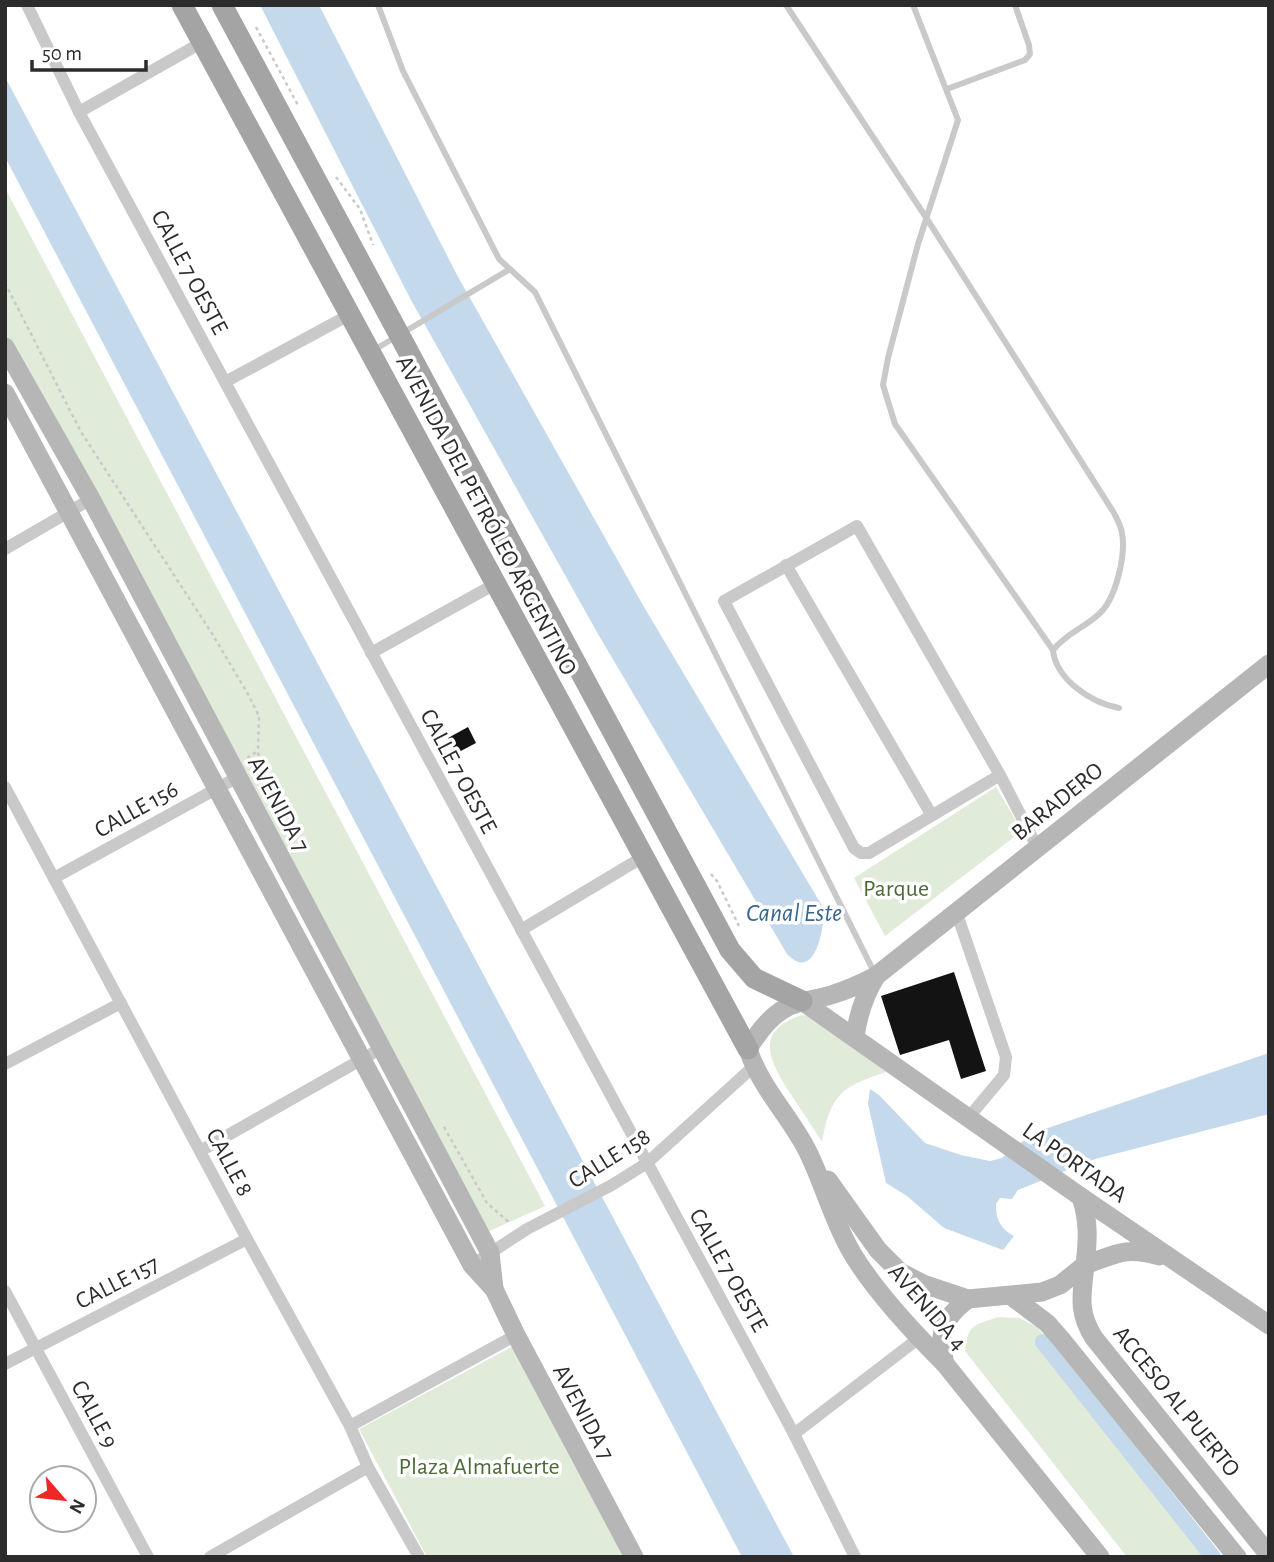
<svg xmlns="http://www.w3.org/2000/svg" width="1274" height="1562" viewBox="0 0 1274 1562" font-family="'Alegreya Sans',sans-serif">
  <style>
    .green { fill: #e1ebd9 }
    .water { fill: #c4d9ec }
    .lines { fill: none; stroke-linecap: round; stroke-linejoin: round }
    .canal { stroke: #c4d9ec; stroke-width: 16 }
    .building { fill: #131313 }
    .path { stroke: #c9c9c9; stroke-width: 2.5; stroke-dasharray: 3.5 3.5; stroke-linecap: butt }
    .lane { stroke: #c9c9c9; stroke-width: 6 }
    .street { stroke: #c9c9c9; stroke-width: 12 }
    .secondary { stroke: #b6b6b6; stroke-width: 19 }
    .primary { stroke: #a4a4a4; stroke-width: 21 }
    .labels { text-anchor: middle; stroke-width: 7; stroke-linejoin: round; paint-order: stroke }
    .street-label { font-size: 24px; fill: #2c2c2c; stroke: #fff }
    .park-label { font-size: 24px; fill: #4b6a38; stroke: #fff }
    .water-label { font-size: 26px; font-style: italic; fill: #376691; stroke: #fff }
  </style>
  <rect width="100%" height="100%" fill="#fff"/>
  <g class="green">
    <path d="M5 188 545 1206 485 1233 5 333Z"/>
    <path d="M996 787 1022 831 885 936 854 878Z"/>
    <path d="M802 1015 816 1017 886 1072C841 1087 831 1094 822 1142 812 1126 802 1111 792 1096 770 1063 752 1031 802 1015Z"/>
    <path d="M998 1317 1019 1318 1037 1327 1220 1557H1127L965 1351C968 1323 974 1326 998 1317Z"/>
    <path d="M515 1345 627 1557H427L359 1429Z"/>
  </g>
  <g class="water">
    <path d="M260 5H319L457 275 644 607 824 909C824 929 815 983 787 954L598 634 411 300Z"/>
    <path d="M5 77 794 1557H742L5 157Z"/>
    <path d="M1269 1053V1114L1095 1159 1018 1190 1012 1199 1000 1198 996 1204C996 1220 1000 1228 1014 1236L1003 1250 944 1228 907 1196 886 1183 868 1104 870 1089 879 1095 925 1143 961 1155 990 1161 1002 1158 1033 1133Z"/>
  </g>
  <g class="lines">
    <path class="canal" d="M1043 1342 1213 1557"/>
  </g>
  <g class="building">
    <path d="M468 727 476 743 457 753 448 738Z"/>
    <path d="M954 972 986 1071 961 1079 949 1040 900 1055 881 996Z"/>
  </g>
  <g class="lines">
    <g class="path">
      <path d="M256 27 299 107"/>
      <path d="M336 177 360 209 373 245"/>
      <path d="M5 283 81 432 211 632 248 694 259 716 258 751 262 784"/>
      <path d="M247 758 258 751"/>
      <path d="M711 874 717 881 739 926"/>
      <path d="M444 1127 487 1203 511 1224"/>
    </g>
    <g class="lane">
      <path d="M378 5 403 71 499 259 535 292 874 972"/>
      <path d="M786 5 927 219 1114 513C1117 519 1121 526 1122 533 1126 555 1116 599 1099 614 1084 628 1067 633 1053 650"/>
      <path d="M913 5 958 120 918 244 888 358 883 385 895 424 1053 650C1056 680 1092 703 1119 708"/>
      <path d="M947 89 1025 60 1030 54 1029 45 1015 5"/>
      <path d="M374 350 510 269"/>
    </g>
    <g class="street">
      <path d="M27 5 79 112 794 1434 855 1557"/>
      <path d="M79 112 201 43"/>
      <path d="M225 382 349 315"/>
      <path d="M5 549 91 499"/>
      <path d="M786 565 931 814"/>
      <path d="M371 653 495 584"/>
      <path d="M1000 775 869 853H861L854 848 724 601 857 526 1000 775 1037 847"/>
      <path d="M5 787 247 1239 350 1426 368 1467 419 1557"/>
      <path d="M54 878 238 777"/>
      <path d="M957 914 1006 1057 1004 1075 969 1117"/>
      <path d="M521 930 643 857"/>
      <path d="M5 1064 121 1003"/>
      <path d="M200 1151 380 1049"/>
      <path d="M472 1265 527 1229 612 1185 647 1163 753 1067"/>
      <path d="M5 1291 148 1557"/>
      <path d="M5 1364 247 1239"/>
      <path d="M350 1426 516 1335"/>
      <path d="M794 1434 919 1338"/>
      <path d="M210 1557 368 1467"/>
    </g>
    <g class="secondary">
      <path d="M5 347 91 499 490 1253 494 1289"/>
      <path d="M5 393 472 1265 494 1289 516 1335 634 1557"/>
      <path d="M802 1001 1081 1197 1269 1325"/>
      <path d="M855 1037C858 1014 864 996 876 976"/>
      <path d="M828 1180 878 1250 900 1272 923 1284 968 1299 1042 1292 1060 1285 1085 1265C1088 1240 1089 1221 1081 1197"/>
      <path d="M1159 1256C1126 1246 1116 1254 1085 1265 1082 1295 1077 1311 1094 1338L1269 1555"/>
      <path d="M1011 1296 1047 1323 1061 1339 1237 1557"/>
      <path d="M945 1364C937 1333 943 1318 968 1299"/>
      <path d="M1100 1557 945 1364C915 1334 874 1290 852 1253 833 1221 824 1184 807 1150 789 1115 760 1087 748 1049 757 1034 768 1018 784 1009 799 1000 815 1000 831 995 847 990 861 984 876 976L1269 664"/>
    </g>
    <g class="primary">
      <path d="M182 5 748 1049"/>
      <path d="M222 5 730 950 754 978 802 1001"/>
    </g>
  </g>
  <g class="labels">
    <g class="street-label">
      <text transform="translate(190 272) rotate(62)" y="8">CALLE 7 OESTE</text>
      <text transform="translate(487 515) rotate(62)" y="8">AVENIDA DEL PETRÓLEO ARGENTINO</text>
      <text transform="translate(459 771) rotate(62)" y="8">CALLE 7 OESTE</text>
      <text transform="translate(1057 801) rotate(-39)" y="8">BARADERO</text>
      <text transform="translate(279 804) rotate(62)" y="8">AVENIDA 7</text>
      <text transform="translate(136 809) rotate(-29)" y="8">CALLE 156</text>
      <text transform="translate(609 1158) rotate(-32)" y="8">CALLE 158</text>
      <text transform="translate(230 1162) rotate(62)" y="8">CALLE 8</text>
      <text transform="translate(1075 1162) rotate(35)" y="8">LA PORTADA</text>
      <text transform="translate(729 1270) rotate(61)" y="8">CALLE 7 OESTE</text>
      <text transform="translate(117 1282) rotate(-27)" y="8">CALLE 157</text>
      <text transform="translate(928 1307) rotate(49)" y="8">AVENIDA 4</text>
      <text transform="translate(1177 1401) rotate(51)" y="8">ACCESO AL PUERTO</text>
      <text transform="translate(584 1412) rotate(62)" y="8">AVENIDA 7</text>
      <text transform="translate(95 1414) rotate(62)" y="8">CALLE 9</text>
    </g>
    <g class="park-label">
      <text x="896" y="896">Parque</text>
      <text x="479" y="1474">Plaza Almafuerte</text>
    </g>
    <g class="water-label">
      <text x="794" y="921">Canal Este</text>
    </g>
  </g>
  <rect width="1274" height="1562" fill="none" stroke="#2c2c2c" stroke-width="14"/>
  <g transform="translate(63 1499) rotate(118)"><circle r="33" fill="#ffffff" stroke="#ababab" stroke-width="2"/>
  <path d="M0-5L12 26L0 18L-12 26Z" fill="#ed2825"/>
  <text y="-10" font-size="19" font-weight="bold" text-anchor="middle" fill="#2c2c2c">N</text>
  </g>
  <path d="M32 60v10h114v-10" fill="none" stroke="#2c2c2c" stroke-width="3.5"/>
  <text x="42" y="60" font-size="21" fill="#2c2c2c" stroke="#ffffff" stroke-width="5" paint-order="stroke">50 m</text>
</svg>
